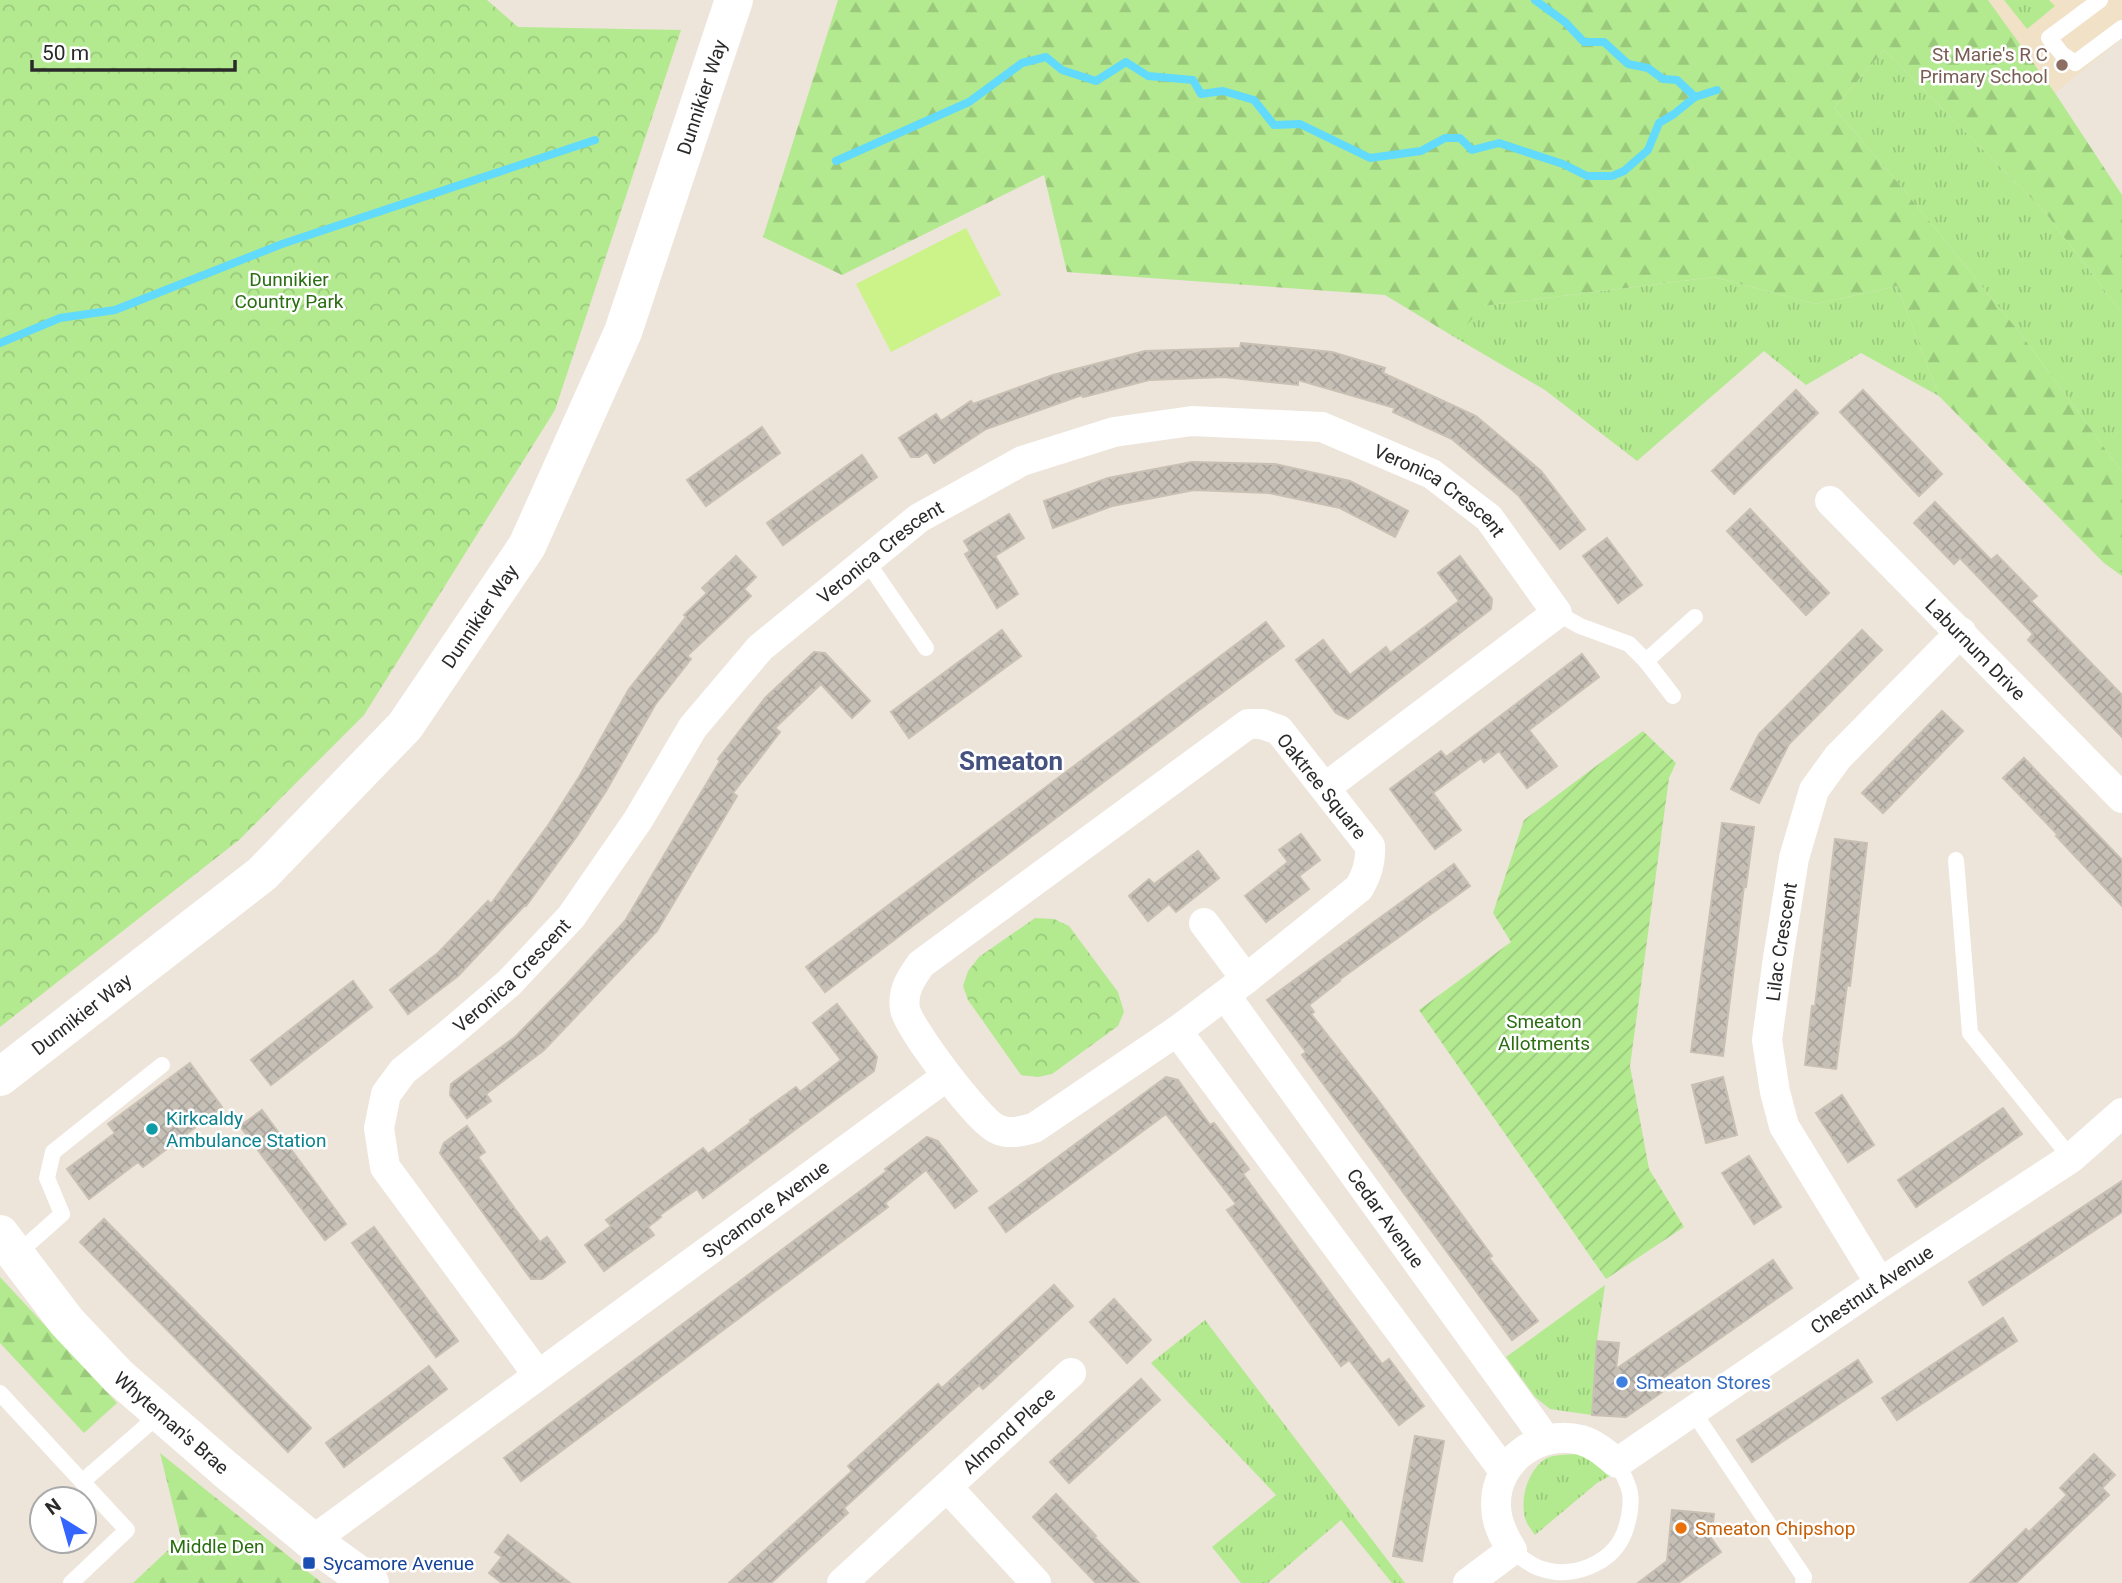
<svg xmlns="http://www.w3.org/2000/svg" width="2122" height="1583" viewBox="0 0 2122 1583" font-family="Roboto,sans-serif">
  <style>
    .education { fill: #f1e1c7 }
    .grass { fill: url(#grass-tufts) }
    .forest { fill: url(#forest-firs) }
    .park { fill: url(#park-crowns) }
    .garden { fill: url(#garden-furrows) }
    .pitch { fill: #ccf38a }
    .lines { fill: none; stroke-linecap: round; stroke-linejoin: round }
    .stream { stroke: #61dafb; stroke-width: 8 }
    .building { fill: url(#building-cross-hatch); stroke: #c9c0b3; stroke-width: 2 }
    .lane { stroke: #fff; stroke-width: 16 }
    .street { stroke: #fff; stroke-width: 30 }
    .secondary { stroke: #fff; stroke-width: 38 }
    .education-dot { fill: #8d6e63; stroke: #fff; stroke-width: 2.5 }
    .culture-dot { fill: #0f9aa8; stroke: #fff; stroke-width: 2.5 }
    .shop-dot { fill: #3f7fe0; stroke: #fff; stroke-width: 2.5 }
    .food-dot { fill: #e8710a; stroke: #fff; stroke-width: 2.5 }
    .transit-dot { fill: #1a4fb4; stroke: #fff; stroke-width: 2.5 }
    .labels { text-anchor: middle; stroke-width: 5; stroke-linejoin: round; paint-order: stroke }
    .education-label { font-size: 19px; fill: #785e54; stroke: #fff; text-anchor: end }
    .street-label { font-size: 19px; fill: #2a2a2a; stroke: #fff }
    .park-label { font-size: 19px; fill: #2a6e12; stroke: #fff }
    .culture-label { font-size: 19px; fill: #0d838f; stroke: #fff; text-anchor: start }
    .shop-label { font-size: 19px; fill: #366cbe; stroke: #fff; text-anchor: start }
    .food-label { font-size: 19px; fill: #c56008; stroke: #fff; text-anchor: start }
    .transit-label { font-size: 19px; fill: #164399; stroke: #fff; text-anchor: start }
    .district-label { font-size: 26px; font-weight: bold; fill: #45527f; stroke: #fff }
  </style>
  <defs>
    <pattern id="grass-tufts" width="24" height="20" patternUnits="userSpaceOnUse" patternTransform="scale(1.75)"><rect width="24" height="20" fill="#b3ea90"/><path d="M3 7l-1-3M5 7V3M7 7l1-3M15 17l-1-3M17 17v-4M19 17l1-3" fill="none" stroke="#9ac97c"/></pattern>
    <pattern id="forest-firs" width="22" height="20" patternUnits="userSpaceOnUse" patternTransform="scale(1.75)"><rect width="22" height="20" fill="#b3ea90"/><path d="M5 1l3.5 6h-7zM16 11l3.5 6h-7z" fill="#9ac97c"/></pattern>
    <pattern id="park-crowns" width="20" height="18" patternUnits="userSpaceOnUse" patternTransform="scale(1.75)"><rect width="20" height="18" fill="#b3ea90"/><path d="M2 6a3 3 0 1 1 6 0M12 15a3 3 0 1 1 6 0" fill="none" stroke="#9ac97c"/></pattern>
    <pattern id="garden-furrows" width="10" height="10" patternUnits="userSpaceOnUse" patternTransform="scale(1.75)"><rect width="10" height="10" fill="#b3ea90"/><path d="M-1 1l2-2M0 10L10 0M9 11l2-2" fill="none" stroke="#9ac97c"/></pattern>
    <pattern id="building-cross-hatch" width="8" height="8" patternUnits="userSpaceOnUse" patternTransform="scale(1.75)"><rect width="8" height="8" fill="#c5bfb6"/><path d="M0 0l8 8M0 8l8-8" fill="none" stroke="#a9a49d"/></pattern>
  </defs>
  <rect width="100%" height="100%" fill="#ede4da"/>
  <path class="education" d="M1988 0H2122V38L2055 93Z"/>
  <g class="grass">
    <path d="M2004 0H2049L2055 6 2027 29Z"/>
    <path d="M1884 50 2044 211 2122 313V472L2020 333 1899 184 1834 108Z"/>
    <path d="M1714 277 1816 304 1897 286 1939 396 1861 353 1806 385 1764 351 1637 461 1545 390 1456 338 1482 306Z"/>
    <path d="M1605 1285 1597 1341 1592 1415 1550 1409 1535 1397 1506 1357Z"/>
    <path d="M1205 1320 1405 1583H1392L1341 1520 1268 1583H1241L1212 1547 1276 1495 1151 1363Z"/>
    <path d="M1578 1454 1597 1460 1611 1475 1597 1483 1535 1535C1532 1530 1528 1526 1526 1521 1519 1501 1527 1471 1545 1459 1553 1454 1568 1455 1578 1454Z"/>
  </g>
  <g class="forest">
    <path d="M838 0H1988L2055 93 2122 195V313L2044 211 1884 50 1834 108 1899 184 2020 333 2122 472V576L2104 563 1939 396 1897 286 1816 304 1714 277 1483 306 1456 338 1385 295 1067 272 1044 175 842 275 763 237Z"/>
    <path d="M0 1277 117 1403 84 1433 0 1343Z"/>
    <path d="M160 1453 322 1583H133L181 1538Z"/>
  </g>
  <g class="park">
    <path d="M0 0H487L518 27 681 30 555 410 364 715 239 840 0 1027Z"/>
    <path d="M1035 918 1054 919 1069 926 1118 992 1124 1012 1118 1026 1052 1074 1038 1077 1021 1075 968 1000 963 986 968 971 979 957Z"/>
  </g>
  <path class="garden" d="M1643 731 1676 763 1669 778 1630 1066 1649 1169 1684 1227 1606 1279 1419 1010 1511 942 1493 913 1524 820Z"/>
  <path class="pitch" d="M966 228 1001 295 891 352 856 284Z"/>
  <g class="lines">
    <g class="stream">
      <path d="M1535 0 1565 22 1584 42H1604L1628 64 1648 68 1663 79 1677 80 1695 97"/>
      <path d="M836 161 969 102 1022 63 1046 57 1062 70 1096 81 1126 62 1148 76 1193 80 1201 94 1223 91 1254 100 1274 125 1300 124 1370 158 1421 151 1445 138H1460L1472 150 1499 143 1563 164 1587 176H1612L1624 171 1648 150 1659 123 1674 114 1695 97 1717 90"/>
      <path d="M0 343 60 318 115 310 282 244 595 140"/>
    </g>
  </g>
  <g class="building">
    <path d="M1241 343 1332 352 1385 368 1383 373 1476 416 1541 471 1585 529 1560 549 1518 495 1452 439 1393 412 1395 408 1298 380V385L1224 377 1149 380 1083 397 1082 395 986 429 934 463 927 452 919 457H911L899 438 936 414 941 421 971 401 973 404 1053 375 1145 351 1240 348Z"/>
    <path d="M1796 390 1818 413 1734 494 1712 471Z"/>
    <path d="M1863 390 1942 474 1919 496 1840 412Z"/>
    <path d="M762 427 780 453 706 506 687 480Z"/>
    <path d="M862 455 877 477 783 545 767 523Z"/>
    <path d="M1192 462 1275 464 1350 481 1408 511 1395 537 1340 508 1269 493 1194 490 1112 506 1053 528 1044 501 1108 478Z"/>
    <path d="M1935 502 1991 560 1997 555 2037 596 2031 601 2122 695V737L2028 640 2033 634 1960 558 1954 564 1914 523Z"/>
    <path d="M1750 509 1829 593 1806 615 1727 531Z"/>
    <path d="M1009 514 1024 538 995 556 1018 594 997 608 965 554 970 551 964 541Z"/>
    <path d="M1607 538 1642 585 1618 603 1583 556Z"/>
    <path d="M736 556 756 577 744 589 751 596 687 656 691 659 655 705 606 791 577 836 526 906 525 905 458 976 408 1014 390 990 438 953 488 901 491 904 549 824 579 777 629 689 686 617 684 615 707 593 702 588Z"/>
    <path d="M1460 556 1492 599 1491 609 1348 719 1336 713 1296 660 1323 640 1350 675 1386 647 1390 653 1459 601 1438 573Z"/>
    <path d="M1266 622 1284 646 825 992 806 967Z"/>
    <path d="M1002 630 1021 656 909 738 891 712Z"/>
    <path d="M1862 630 1882 650 1789 744 1759 803 1731 789 1759 734Z"/>
    <path d="M814 652 825 653 870 701 852 718 821 684 775 728 780 732 733 793 737 796 657 931 544 1050 486 1094 491 1101 467 1118 450 1095 451 1084 515 1037 567 984 625 921 720 761 718 759 765 698Z"/>
    <path d="M1582 654 1599 677 1529 730 1557 766 1527 788 1499 751 1484 762 1481 758 1433 793 1461 830 1435 849 1390 789 1441 751 1446 757Z"/>
    <path d="M1942 711 1963 731 1883 813 1862 793Z"/>
    <path d="M2024 758 2122 860V906L2056 836 2058 835 2003 778Z"/>
    <path d="M1722 823 1754 827 1746 887 1744 886 1723 1056 1691 1052Z"/>
    <path d="M1301 834 1320 860 1299 876 1309 889 1266 922 1245 896 1288 862 1279 850Z"/>
    <path d="M1835 839 1867 843 1850 986 1847 985 1836 1069 1805 1065 1812 1006H1815Z"/>
    <path d="M1198 851 1219 878 1176 912 1169 904 1148 921 1129 896 1149 879 1154 884Z"/>
    <path d="M1454 864 1470 886 1339 980 1340 981 1309 1005 1314 1012 1311 1014 1378 1100 1492 1256 1489 1258 1538 1321 1512 1340 1302 1055 1306 1052 1267 1000Z"/>
    <path d="M353 981 372 1007 271 1085 251 1060Z"/>
    <path d="M837 1004 877 1057 874 1071 703 1198 697 1189 660 1215 661 1217 648 1227 654 1235 604 1271 585 1245 611 1226 606 1220 703 1148 708 1154 751 1122 750 1120 796 1087 800 1092 841 1060 813 1023Z"/>
    <path d="M190 1063 222 1107 143 1167 138 1162 89 1199 67 1169 115 1133 108 1124Z"/>
    <path d="M1166 1077 1178 1080 1210 1125 1214 1123 1249 1169 1243 1174 1382 1364 1389 1359 1424 1406 1399 1425 1349 1360 1341 1366 1227 1210 1236 1204 1166 1114 1006 1232 989 1208Z"/>
    <path d="M1723 1077 1737 1135 1706 1143 1692 1085Z"/>
    <path d="M1842 1095 1874 1145 1848 1162 1816 1113Z"/>
    <path d="M2003 1108 2022 1134 1916 1207 1898 1180Z"/>
    <path d="M262 1110 346 1224 325 1240 240 1126Z"/>
    <path d="M467 1126 485 1152 478 1157 515 1209 540 1242 547 1237 565 1262 542 1279H531L440 1153 444 1143Z"/>
    <path d="M927 1137 938 1141 977 1191 955 1208 926 1170 885 1203 888 1207 521 1481 504 1458 887 1171 885 1169Z"/>
    <path d="M1749 1156 1781 1207 1754 1224 1722 1173Z"/>
    <path d="M2122 1181V1212L1983 1305 1969 1282Z"/>
    <path d="M104 1219 311 1428 288 1452 80 1242Z"/>
    <path d="M374 1227 458 1341 436 1357 352 1243Z"/>
    <path d="M1773 1260 1792 1288 1656 1383 1662 1392 1626 1417 1592 1415 1597 1341 1619 1343 1616 1369Z"/>
    <path d="M1054 1285 1073 1306 983 1389 979 1385 844 1508 848 1513 771 1583H729L852 1471 848 1466 938 1384 942 1388Z"/>
    <path d="M1114 1299 1151 1340 1127 1363 1090 1322Z"/>
    <path d="M2003 1318 2017 1341 1897 1420 1882 1398Z"/>
    <path d="M1858 1360 1872 1382 1752 1462 1737 1440Z"/>
    <path d="M429 1366 447 1389 344 1467 326 1443Z"/>
    <path d="M1141 1379 1160 1400 1069 1483 1050 1462Z"/>
    <path d="M1415 1436 1444 1441 1422 1561 1393 1556Z"/>
    <path d="M2094 1454 2115 1475 2102 1488 2109 1495 2016 1583H1970L2026 1529 2029 1532 2067 1495 2060 1488Z"/>
    <path d="M1056 1494 1096 1536 1094 1537 1139 1583H1096L1033 1517Z"/>
    <path d="M1672 1510 1714 1514 1711 1538 1721 1552 1678 1583H1638L1667 1561Z"/>
    <path d="M508 1535 570 1583H502L489 1573 502 1557 495 1552Z"/>
  </g>
  <g class="lines">
    <g class="lane">
      <path d="M2100 0 2049 38 2062 54 2075 63 2122 28"/>
      <path d="M866 560 926 648"/>
      <path d="M1557 613 1580 626 1629 644 1646 661 1695 617"/>
      <path d="M1646 661 1673 696"/>
      <path d="M1956 860 1970 1033 2071 1158"/>
      <path d="M16 1255 62 1214 47 1178 53 1152 162 1065"/>
      <path d="M0 1393 127 1530 71 1583"/>
      <path d="M1692 1410 1804 1577 1803 1583"/>
      <path d="M83 1481 160 1414"/>
      <path d="M1512 1550C1520 1557 1529 1564 1539 1568 1572 1580 1613 1564 1625 1531 1629 1519 1632 1506 1630 1493 1628 1482 1622 1472 1617 1463"/>
    </g>
    <g class="street">
      <path id="s1" d="M1830 501 2122 798"/>
      <path d="M1248 724H1262L1279 730 1370 846C1371 862 1367 874 1359 888L1246 979 1177 1031 1034 1128C1022 1131 1009 1135 997 1129 979 1122 908 1027 905 1009 902 991 911 978 921 964Z"/>
      <path d="M1204 923 1246 979"/>
      <path id="s2" d="M1225 995 1546 1440"/>
      <path d="M1177 1031 1504 1471"/>
      <path id="s3" d="M1880 1283 1784 1126 1775 1092 1767 1040 1778 958 1794 858 1814 790 1838 757 1961 632"/>
      <path id="s4" d="M538 1375 385 1167 379 1128 386 1094 403 1071 448 1035 509 983 571 917 638 820 693 727 760 648 919 518 1022 461 1114 432 1192 421 1322 427 1432 474 1489 518 1557 613 1326 787"/>
      <path d="M947 1487 1036 1583"/>
      <path id="s5" d="M312 1541 947 1076"/>
      <path id="s6" d="M842 1583 1071 1373"/>
      <path id="s7" d="M1468 1583 1512 1550C1503 1536 1496 1522 1496 1505 1495 1461 1539 1429 1581 1440 1595 1444 1606 1454 1617 1463L1880 1283 2071 1158 2122 1113"/>
    </g>
    <g class="secondary">
      <path id="s8" d="M0 1077 262 874 405 726 527 546 623 332 734 0"/>
      <path id="s9" d="M0 1234 67 1322 118 1376 225 1469 312 1541 370 1583"/>
    </g>
  </g>
  <circle class="education-dot" cx="2062" cy="65" r="7"/>
  <circle class="culture-dot" cx="152" cy="1129" r="7"/>
  <circle class="shop-dot" cx="1622" cy="1382" r="7"/>
  <circle class="food-dot" cx="1681" cy="1528" r="7"/>
  <rect class="transit-dot" x="302" y="1556" width="14" height="14" rx="3.5"/>
  <g class="labels">
    <g class="education-label">
      <text x="2048" y="61">St Marie's R C<tspan x="2048" dy="22">Primary School</tspan></text>
    </g>
    <g class="street-label">
      <text dy="7" stroke="none"><textPath href="#s8" startOffset="1237">Dunnikier Way</textPath></text>
      <text dy="7" stroke="none"><textPath href="#s4" startOffset="1682">Veronica Crescent</textPath></text>
      <text dy="7" stroke="none"><textPath href="#s4" startOffset="1073">Veronica Crescent</textPath></text>
      <text dy="7" stroke="none"><textPath href="#s8" startOffset="670">Dunnikier Way</textPath></text>
      <text dy="7" stroke="none"><textPath href="#s1" startOffset="208">Laburnum Drive</textPath></text>
      <text transform="translate(1322 786) rotate(51)" y="7">Oaktree Square</text>
      <text dy="7" stroke="none"><textPath href="#s3" startOffset="371">Lilac Crescent</textPath></text>
      <text dy="7" stroke="none"><textPath href="#s4" startOffset="506">Veronica Crescent</textPath></text>
      <text dy="7" stroke="none"><textPath href="#s8" startOffset="103">Dunnikier Way</textPath></text>
      <text dy="7" stroke="none"><textPath href="#s5" startOffset="562">Sycamore Avenue</textPath></text>
      <text dy="7" stroke="none"><textPath href="#s2" startOffset="275">Cedar Avenue</textPath></text>
      <text dy="7" stroke="none"><textPath href="#s7" startOffset="578">Chestnut Avenue</textPath></text>
      <text dy="7" stroke="none"><textPath href="#s9" startOffset="256">Whyteman's Brae</textPath></text>
      <text dy="7" stroke="none"><textPath href="#s6" startOffset="226">Almond Place</textPath></text>
    </g>
    <g class="park-label">
      <text x="289" y="286">Dunnikier<tspan x="289" dy="22">Country Park</tspan></text>
      <text x="1544" y="1028">Smeaton<tspan x="1544" dy="22">Allotments</tspan></text>
      <text x="217" y="1553">Middle Den</text>
    </g>
    <g class="culture-label">
      <text x="166" y="1125">Kirkcaldy<tspan x="166" dy="22">Ambulance Station</tspan></text>
    </g>
    <g class="shop-label">
      <text x="1636" y="1389">Smeaton Stores</text>
    </g>
    <g class="food-label">
      <text x="1695" y="1535">Smeaton Chipshop</text>
    </g>
    <g class="transit-label">
      <text x="323" y="1570">Sycamore Avenue</text>
    </g>
    <g class="district-label">
      <text x="1011" y="770">Smeaton</text>
    </g>
  </g>
  <g transform="translate(63 1520) rotate(323)"><circle r="33" fill="#ffffff" stroke="#aaaaaa" stroke-width="2"/>
  <path d="M0-5L12 26L0 18L-12 26Z" fill="#3565ff"/>
  <text y="-10" font-size="19" font-weight="bold" text-anchor="middle" fill="#2a2a2a">N</text>
  </g>
  <path d="M32 60v10h203v-10" fill="none" stroke="#2a2a2a" stroke-width="3.5"/>
  <text x="42" y="60" font-size="21" fill="#2a2a2a" stroke="#ffffff" stroke-width="5" paint-order="stroke">50 m</text>
</svg>
